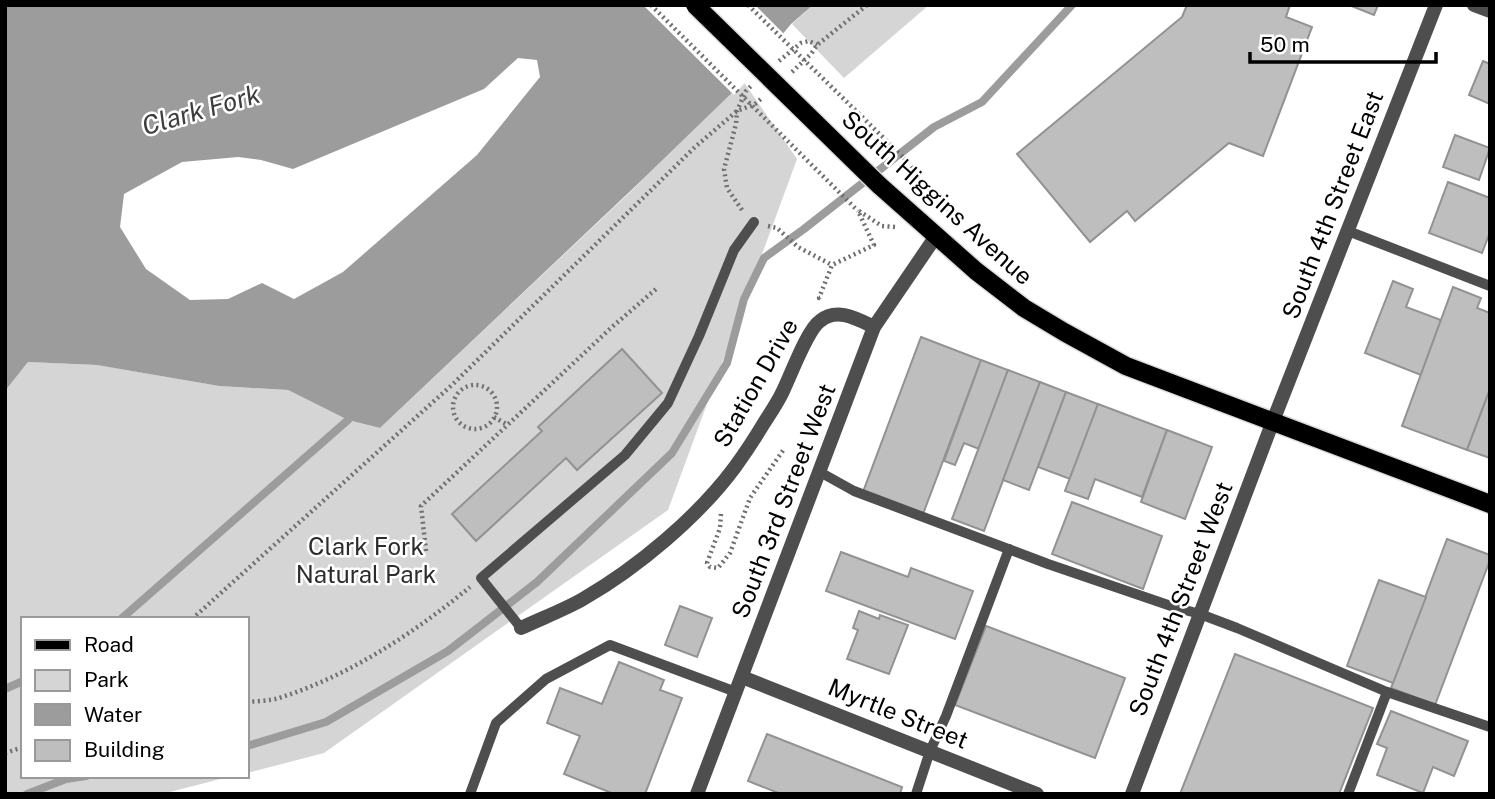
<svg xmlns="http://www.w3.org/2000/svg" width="1495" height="799" viewBox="0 0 1495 799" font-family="'Public Sans',sans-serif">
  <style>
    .green { fill: #d5d5d5 }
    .water { fill: #9c9c9c; fill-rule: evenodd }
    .pier { fill: #fff }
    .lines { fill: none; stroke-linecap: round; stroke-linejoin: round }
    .stream { stroke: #9c9c9c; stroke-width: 8 }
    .building { fill: #bebebe; stroke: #929292; stroke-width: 2 }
    .primary-casing { stroke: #dbdbdb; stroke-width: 21 }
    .path { stroke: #707070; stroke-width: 4.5; stroke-dasharray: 2 3.5; stroke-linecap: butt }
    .service { stroke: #4e4e4e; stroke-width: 10 }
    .minor { stroke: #4e4e4e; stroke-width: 14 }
    .tertiary { stroke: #4e4e4e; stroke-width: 14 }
    .primary { stroke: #000; stroke-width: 18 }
    .primary-bridge-casing { stroke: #dbdbdb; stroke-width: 21; stroke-linecap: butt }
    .path-bridge { stroke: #707070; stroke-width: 4.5; stroke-dasharray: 2 3.5; stroke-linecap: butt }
    .primary-bridge { stroke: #000; stroke-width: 18 }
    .labels { text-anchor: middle; stroke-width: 5; stroke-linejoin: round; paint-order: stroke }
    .street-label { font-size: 24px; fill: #000; stroke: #fff }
    .park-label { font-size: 24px; fill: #2c2c2c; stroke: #fff }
    .water-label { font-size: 26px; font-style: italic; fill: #3d3d3d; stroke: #fff }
  </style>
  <rect width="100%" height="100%" fill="#fff"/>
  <g class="green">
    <path d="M813 5H929L844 78 792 24Z"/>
    <path d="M743 81 797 159 668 510 324 753 247 773V619H23V776H232L162 794H5V391L28 362 98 365 219 386 288 390 348 420 380 428 627 195Z"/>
  </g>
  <path class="water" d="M5 5H813L791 24 743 82 643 179 380 428 348 420 288 390 219 386 97 365 28 362 5 391ZM518 58 537 60 540 77 477 155 343 272 294 299 262 283 228 299 190 300 146 269 120 227 124 194 182 162 238 157 261 160 293 169 484 89Z"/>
  <path class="pier" d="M643 5H755L786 36 734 95Z"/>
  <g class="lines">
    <g class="stream">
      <path d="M121 619 348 420 353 411"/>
      <path d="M5 689 23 681"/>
      <path d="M247 746 326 722 448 651 537 582 672 453 727 363 744 299 764 258 804 229 934 127 982 102 1072 5"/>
      <path d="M27 794 66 779 86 776"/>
    </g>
  </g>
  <g class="building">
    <path d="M1187 5H1290L1286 17 1312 27 1263 156 1229 143 1135 221 1127 211 1090 242 1017 154 1182 17Z"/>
    <path d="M1349 5H1378L1374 15Z"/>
    <path d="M1483 61 1490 64V104L1469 95Z"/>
    <path d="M1455 135 1490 148 1479 180 1443 167Z"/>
    <path d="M1448 182 1490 198V232L1482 253 1429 233Z"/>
    <path d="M1393 281 1413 289 1406 307 1441 320 1421 375 1365 353Z"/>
    <path d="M1453 287 1481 298 1477 308 1490 313V389L1467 450 1402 426Z"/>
    <path d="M921 337 981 360 923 514 863 492Z"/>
    <path d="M622 349 662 393 577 470 566 458 476 541 452 514 542 431 538 427Z"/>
    <path d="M981 360 1008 370 979 449 964 443 955 465 944 461Z"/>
    <path d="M1008 370 1040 382 984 531 952 519Z"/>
    <path d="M1040 382 1066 392 1029 490 1003 480Z"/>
    <path d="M1490 389V458L1467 450Z"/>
    <path d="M1066 392 1098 404 1070 479 1038 467Z"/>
    <path d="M1098 404 1167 430 1142 497 1095 479 1088 499 1065 491Z"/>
    <path d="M1167 430 1212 447 1185 519 1141 502Z"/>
    <path d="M1072 502 1162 536 1143 589 1052 554Z"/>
    <path d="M1447 539 1490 555V560L1435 705 1391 688Z"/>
    <path d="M841 552 908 577 911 568 973 591 955 639 826 591Z"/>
    <path d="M1379 580 1426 597 1393 683 1347 666Z"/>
    <path d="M680 606 712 618 697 657 665 645Z"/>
    <path d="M859 611 879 619 880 615 908 625 889 674 847 659 858 630 853 628Z"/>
    <path d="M986 626 1125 678 1095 758 955 705Z"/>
    <path d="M1235 654 1373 708 1339 794H1180Z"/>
    <path d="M619 662 664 680 660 690 682 698 645 794H614L564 774 580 736 547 723 560 688 602 704Z"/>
    <path d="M1391 711 1468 741 1454 776 1433 767 1423 793 1377 775 1387 748 1377 744Z"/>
    <path d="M767 734 902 787 900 794H781L748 781Z"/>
  </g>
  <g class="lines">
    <g class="primary-casing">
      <path id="primary" d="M879 185 976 271 1024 308 1064 332 1126 366 1490 504"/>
    </g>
    <g class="path">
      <path d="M779 61 801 43 809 41 817 45"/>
      <path d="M792 72 811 54 817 45 867 5"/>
      <path d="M904 158 952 219"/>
      <path d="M742 210 727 188 724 169 736 124 737 111 746 91 752 85"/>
      <path d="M859 211 882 226 895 227"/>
      <path d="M768 226 777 228 798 247 832 265"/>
      <path d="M820 298H819L832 265 874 245 858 211"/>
      <circle cx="475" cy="407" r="22"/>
      <path d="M494 417 508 425"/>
      <path d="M721 514 720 528 707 563 710 567 718 568 730 553 750 498 784 449"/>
      <path d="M426 551 421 506 612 327 656 289"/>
      <path d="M192 619 453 384 695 147 737 111 755 104 762 98"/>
      <path d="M247 702C257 701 269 701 279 698 349 676 414 633 470 587"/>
      <path d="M5 753 23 747"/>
    </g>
    <g class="service">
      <path d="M1348 231 1490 286"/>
      <path d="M818 471 854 491 1048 564 1174 607 1200 614 1237 628 1387 692 1490 727"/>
      <path d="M521 628 481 578 625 455 668 403 699 336 734 250 754 222"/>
      <path d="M470 794 496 723 546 679 610 645 736 692"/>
      <path d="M916 794 930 751 946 716 1009 549"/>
      <path d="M1348 794 1387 692"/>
    </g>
    <g class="minor">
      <path d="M1474 5 1490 11"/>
      <path d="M521 628C542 618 564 610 583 599 637 568 698 517 735 467 745 453 755 438 764 423 771 412 778 402 783 391 791 375 807 330 820 321 837 307 857 319 874 327"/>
      <path d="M742 677 1037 794"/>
      <path d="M1132 794 1273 421 1436 5"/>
    </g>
    <path class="tertiary" d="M697 794 874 327 936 236"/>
    <use href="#primary" class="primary"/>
    <g class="primary-bridge-casing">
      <path id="primary-bridge" d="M695 5 879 185"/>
    </g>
    <g class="path-bridge">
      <path d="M651 5 858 211"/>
      <path d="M748 5 904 158"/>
    </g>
    <use href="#primary-bridge" class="primary-bridge"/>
  </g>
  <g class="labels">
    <g class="street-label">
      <text transform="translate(937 198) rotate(42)" y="8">South Higgins Avenue</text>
      <text transform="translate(1333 205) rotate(-69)" y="8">South 4th Street East</text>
      <text transform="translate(756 383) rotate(-60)" y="8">Station Drive</text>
      <text transform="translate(784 501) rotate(-69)" y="8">South 3rd Street West</text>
      <text transform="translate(1181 599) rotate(-69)" y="8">South 4th Street West</text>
      <text transform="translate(898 714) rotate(22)" y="8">Myrtle Street</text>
    </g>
    <g class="park-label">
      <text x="366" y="555">Clark Fork<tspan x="366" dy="28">Natural Park</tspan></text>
    </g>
    <g class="water-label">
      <text transform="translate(201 110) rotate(-16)" y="9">Clark Fork</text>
    </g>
  </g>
  <rect width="1495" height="799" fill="none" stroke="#000000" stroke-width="14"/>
  <rect x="21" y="617" width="228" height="161" fill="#ffffff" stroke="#999999" stroke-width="2"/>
  <rect x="35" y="640" width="35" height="10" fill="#000000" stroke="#999999" stroke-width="2"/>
  <text x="84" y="652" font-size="21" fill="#000000">Road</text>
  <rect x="35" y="670" width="35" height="21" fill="#d5d5d5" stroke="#999999" stroke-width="2"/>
  <text x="84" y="687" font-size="21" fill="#000000">Park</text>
  <rect x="35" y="704" width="35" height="21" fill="#9c9c9c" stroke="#999999" stroke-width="2"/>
  <text x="84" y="722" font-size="21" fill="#000000">Water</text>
  <rect x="35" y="740" width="35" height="21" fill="#bebebe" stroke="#999999" stroke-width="2"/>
  <text x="84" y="757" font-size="21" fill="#000000">Building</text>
  <path d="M1250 52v10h186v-10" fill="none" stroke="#000000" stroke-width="3.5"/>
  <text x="1260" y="52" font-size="21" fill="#000000" stroke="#ffffff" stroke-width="5" paint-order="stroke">50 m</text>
</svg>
